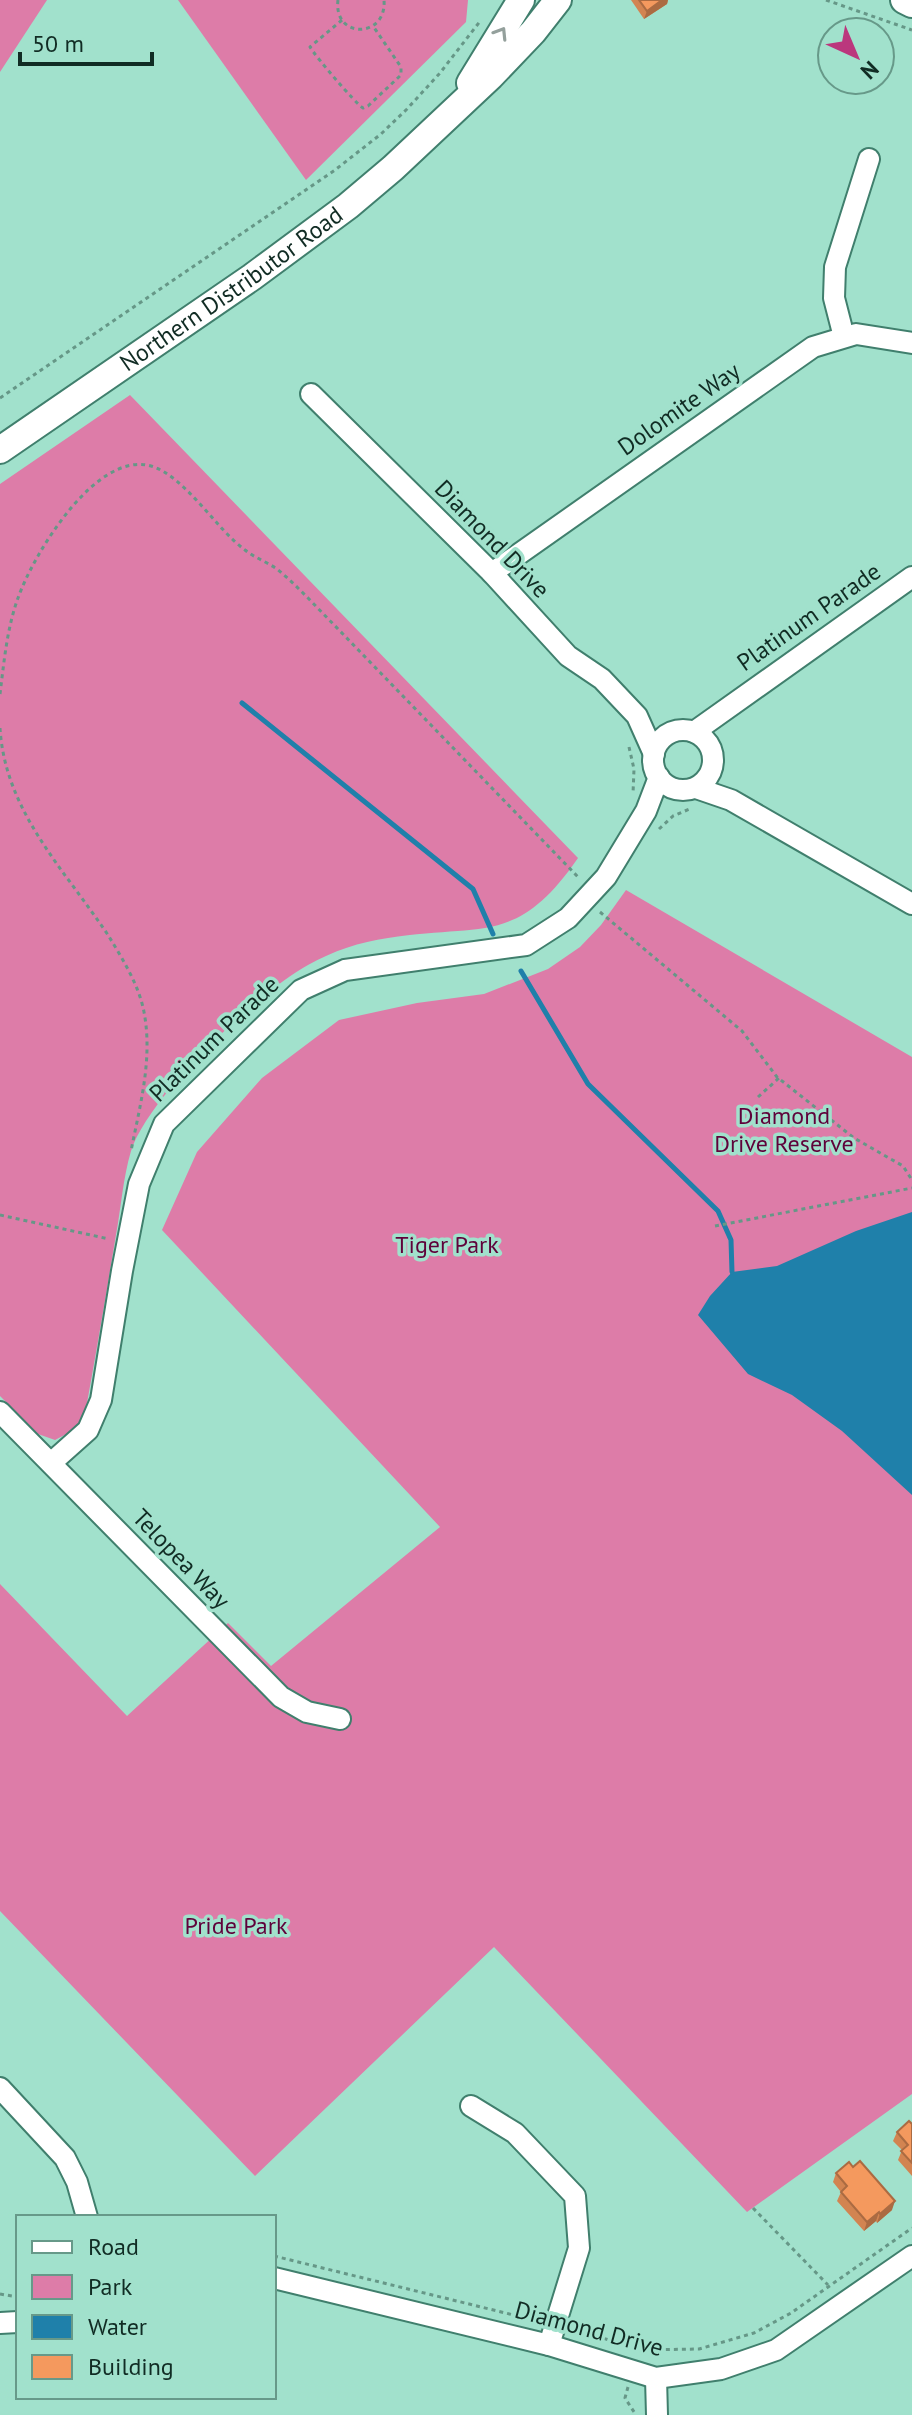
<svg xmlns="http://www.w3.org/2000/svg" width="912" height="2415" viewBox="0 0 912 2415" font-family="'PT Sans',sans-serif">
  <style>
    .green { fill: #dd7ca8 }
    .water { fill: #1f80aa }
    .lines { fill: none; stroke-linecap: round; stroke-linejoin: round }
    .stream { stroke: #1f80aa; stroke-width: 5 }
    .minor-casing { stroke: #407f6d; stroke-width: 24 }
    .major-casing { stroke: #407f6d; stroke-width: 30 }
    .path { stroke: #669787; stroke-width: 3; stroke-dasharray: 4 4; stroke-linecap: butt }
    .minor { stroke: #fff; stroke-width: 20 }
    .major { stroke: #fff; stroke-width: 26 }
    .wall { fill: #d28451 }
    .shaded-wall { fill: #ab6b42 }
    .building { fill: #f4995e; stroke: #ab6b42; stroke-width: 2 }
    .oneway { stroke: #94a09c }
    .labels { text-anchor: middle; stroke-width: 7; stroke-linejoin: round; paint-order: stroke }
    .street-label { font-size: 24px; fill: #112c24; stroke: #a1e1cc }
    .park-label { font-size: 24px; fill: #5f023a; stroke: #a1e1cc }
  </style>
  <rect width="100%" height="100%" fill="#a1e1cc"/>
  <g class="green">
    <path d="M0 0H47L0 72Z"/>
    <path d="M178 0H468L466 22 306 180Z"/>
    <path d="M130 395 578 858C516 948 480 923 388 938 360 942 333 951 308 965 258 992 148 1097 131 1151 123 1178 121 1208 116 1235 106 1295 96 1354 85 1414L74 1430 55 1440 38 1434 0 1396V484Z"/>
    <path d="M626 890 912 1057V2094L747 2212 494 1947 255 2176 0 1911V1584L127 1716 228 1623 271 1666 440 1527 162 1230 197 1152 262 1078 339 1020 417 1003 484 994 548 969 580 947 601 925Z"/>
  </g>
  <path class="water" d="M912 1212V1495L842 1431 792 1395 748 1374 698 1315 710 1296 732 1272 777 1266 856 1231Z"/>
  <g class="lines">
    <g class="stream">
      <path d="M242 703 473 889 493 934"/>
      <path d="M521 971 588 1084 718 1211 731 1240 732 1272"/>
    </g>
    <g class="minor-casing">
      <g id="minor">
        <path d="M844 337 834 298 835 267 869 159"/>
        <path d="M311 394 492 573 568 656 602 679 637 716 654 754"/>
        <path d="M492 573 813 347 856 334 912 343"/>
        <circle cx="683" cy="760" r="30"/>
        <path d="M694 732 912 577"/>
        <path d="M696 788 731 800 912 904"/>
        <path d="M0 1412 281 1697 307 1712 340 1719"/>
        <path d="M51 1463 88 1430 101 1400 122 1271 139 1184 164 1124 301 990 345 970 526 945 568 918 606 877 646 811 659 777"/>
        <path d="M0 2088 65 2158 77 2182 87 2217"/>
        <path d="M471 2106 515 2133 575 2196 579 2248 549 2345"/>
        <path d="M274 2278 549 2345 656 2378 721 2369 776 2350 912 2256"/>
        <path d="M0 2323 18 2322"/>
        <path d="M656 2378 657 2415"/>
      </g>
    </g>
    <g class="major-casing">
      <g id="major">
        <path d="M904 0 912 4"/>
        <path d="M470 83 521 0"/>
        <path id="s1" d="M0 450 252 277 348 206 393 168 491 76 533 32 558 0"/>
      </g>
    </g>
    <g class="path">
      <path d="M338 0C333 39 387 39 384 0"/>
      <path d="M826 0 912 30"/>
      <path d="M342 20 310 47C316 57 355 103 363 108L368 106 401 75V67L373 26"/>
      <path d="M0 398 335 170 381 134 407 109 440 73 481 20"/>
      <path d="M0 694C4 662 7 628 18 598 33 555 96 450 151 466 185 476 216 529 245 550 255 558 267 562 277 569 288 578 298 588 308 598L579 878"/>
      <path d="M0 728C5 811 64 869 108 935 122 958 139 985 144 1012 153 1059 140 1105 131 1151"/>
      <path d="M629 747 634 769 633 794"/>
      <path d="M659 829 673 816 692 808"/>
      <path d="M600 912 742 1031 777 1077 854 1138 903 1166 912 1180"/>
      <path d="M758 1097 779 1078"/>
      <path d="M0 1215 109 1239"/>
      <path d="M715 1226 912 1188"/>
      <path d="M753 2208 828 2285"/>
      <path d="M274 2256 538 2321"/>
      <path d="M0 2294 18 2297"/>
      <path d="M573 2329 642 2350 699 2349 754 2333 791 2313 912 2228"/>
      <path d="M628 2387 625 2398 636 2415"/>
    </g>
    <use href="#minor" class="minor"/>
    <use href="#major" class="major"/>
  </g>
  <g class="wall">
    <path d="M631 0H668L667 4 644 19Z"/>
    <path d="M912 2124V2176L898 2160 902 2150 893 2141 897 2132Z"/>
    <path d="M836 2173 892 2210 877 2223 876 2221 864 2231 837 2201 841 2192 833 2182Z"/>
  </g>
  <g class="shaded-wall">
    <path d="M662 0H668L667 4 644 19 647 11Z"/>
    <path d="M895 2201 892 2210 877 2223 880 2214Z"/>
    <path d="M879 2212 876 2221 864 2231 867 2222Z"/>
  </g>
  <g class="building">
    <path d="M639 0H662L647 11Z"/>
    <path d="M909 2121 912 2124V2163L901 2151 908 2145 897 2132Z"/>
    <path d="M860 2161 895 2201 880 2214 879 2212 867 2222 841 2192 847 2186 836 2173 849 2162 853 2167Z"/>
  </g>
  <defs><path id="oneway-chevron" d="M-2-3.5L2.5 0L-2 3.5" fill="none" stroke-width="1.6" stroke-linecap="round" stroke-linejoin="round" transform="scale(2)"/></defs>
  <use class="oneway" href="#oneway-chevron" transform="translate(501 33) rotate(-58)"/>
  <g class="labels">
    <g class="street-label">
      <text dy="8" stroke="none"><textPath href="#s1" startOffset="282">Northern Distributor Road</textPath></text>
      <text transform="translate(679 409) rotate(-35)" y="8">Dolomite Way</text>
      <text transform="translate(492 539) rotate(46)" y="8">Diamond Drive</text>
      <text transform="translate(809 617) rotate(-35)" y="8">Platinum Parade</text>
      <text transform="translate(214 1039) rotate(-44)" y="8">Platinum Parade</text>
      <text transform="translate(181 1559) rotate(46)" y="8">Telopea Way</text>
      <text transform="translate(589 2329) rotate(15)" y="8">Diamond Drive</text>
    </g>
    <g class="park-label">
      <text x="784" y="1124">Diamond<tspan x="784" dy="28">Drive Reserve</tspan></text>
      <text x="447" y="1253">Tiger Park</text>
      <text x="236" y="1934">Pride Park</text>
    </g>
  </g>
  <rect x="16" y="2215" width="260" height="184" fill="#a1e1cc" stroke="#679989" stroke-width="2"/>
  <rect x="32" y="2241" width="40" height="12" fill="#ffffff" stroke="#679989" stroke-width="2"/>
  <text x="88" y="2255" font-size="24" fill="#112c24">Road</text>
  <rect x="32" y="2275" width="40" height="24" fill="#dd7ca8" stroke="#679989" stroke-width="2"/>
  <text x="88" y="2295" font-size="24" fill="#112c24">Park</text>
  <rect x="32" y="2315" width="40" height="24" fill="#1f80aa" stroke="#679989" stroke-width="2"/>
  <text x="88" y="2335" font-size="24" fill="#112c24">Water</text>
  <rect x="32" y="2355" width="40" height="24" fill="#f4995e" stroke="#679989" stroke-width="2"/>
  <text x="88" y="2375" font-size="24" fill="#112c24">Building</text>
  <g transform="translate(856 56) rotate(136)"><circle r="38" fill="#a1e1cc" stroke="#679989" stroke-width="2"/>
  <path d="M0-6L14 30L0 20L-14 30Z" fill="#bb377d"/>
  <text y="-12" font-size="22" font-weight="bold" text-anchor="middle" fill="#112c24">N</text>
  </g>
  <path d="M20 52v12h132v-12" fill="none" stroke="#112c24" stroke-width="4"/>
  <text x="32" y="52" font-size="24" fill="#112c24" stroke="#a1e1cc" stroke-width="6" paint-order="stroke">50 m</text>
</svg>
